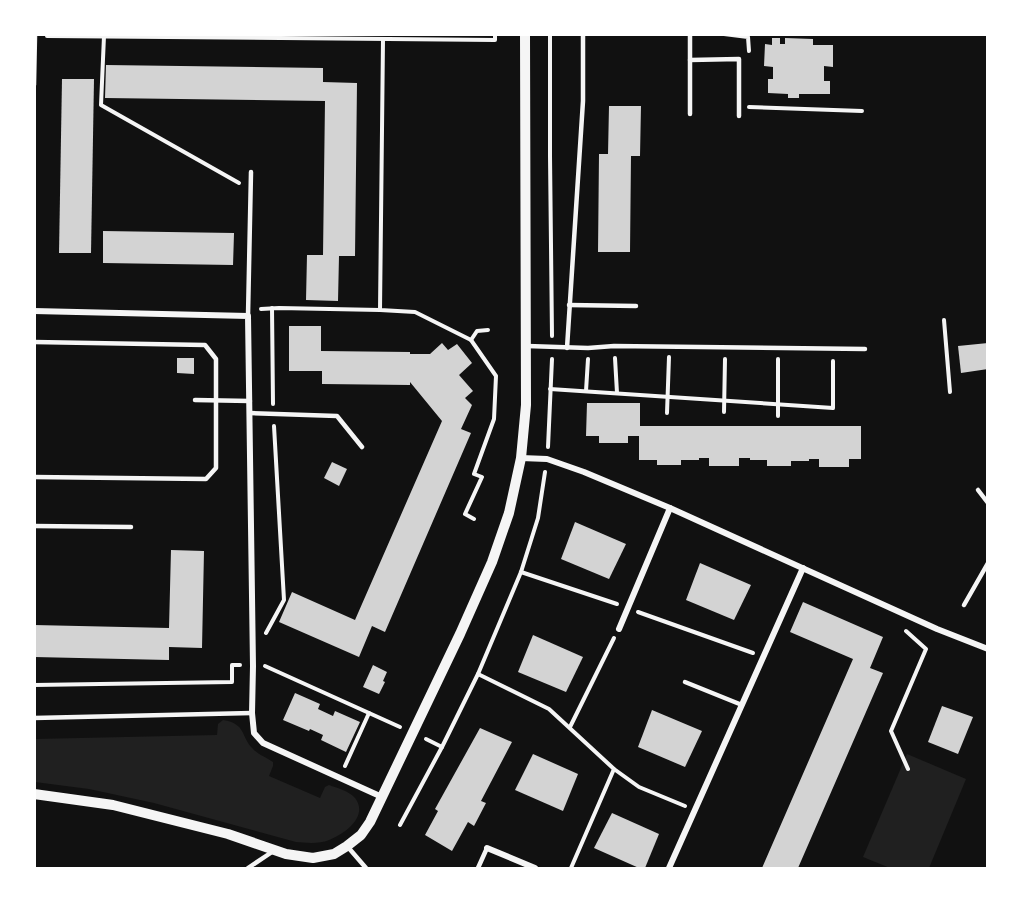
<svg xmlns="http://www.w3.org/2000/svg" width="1022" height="903" viewBox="0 0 1022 903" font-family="'IBM Plex Sans',sans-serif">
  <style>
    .green { fill: #202020 }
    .building { fill: #d3d3d3 }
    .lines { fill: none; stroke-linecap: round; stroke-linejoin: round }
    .path { stroke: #f5f5f5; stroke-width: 4 }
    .service { stroke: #f5f5f5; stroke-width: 4.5 }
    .minor { stroke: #f5f5f5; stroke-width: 6 }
    .tertiary { stroke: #f5f5f5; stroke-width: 10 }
  </style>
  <rect width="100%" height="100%" fill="#111"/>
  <g class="green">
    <path d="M223 720C247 724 240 736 253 749 259 755 266 757 273 762V766L269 776 320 798 325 787 329 785C337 788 349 791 355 798 369 816 345 834 329 840 319 844 307 843 296 842L154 803 89 789 35 782V739L217 735 218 724Z"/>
    <path d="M907 754 966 779 929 868H890L863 857Z"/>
  </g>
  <g class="building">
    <path d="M772 38H780V44H785V38L813 39V45H833V67L824 66V81H830V94H799V98H788V94L768 93V79H773V67L764 66 765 44 772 45Z"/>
    <path d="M106 65 323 68V82L357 83 355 256H339L338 301 306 300 307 255H323L325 101 105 98Z"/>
    <path d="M62 79H94L91 253H59Z"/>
    <path d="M609 106H641L640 156H631L630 252H598L599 154H608Z"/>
    <path d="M103 231 234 233 233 265 103 263Z"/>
    <path d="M289 326H321V351L410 352V354H430L442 343 448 350 457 344 472 363 459 375 473 391 465 398 472 405 461 429 471 433 385 632 372 626 359 657 279 622 292 592 355 620 442 421 410 382V385L322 384V371H289Z"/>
    <path d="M988 343V369L961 373 958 346Z"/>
    <path d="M177 358H194V374L177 373Z"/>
    <path d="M587 403H640V426H861V459H849V467H819V459H809V461H791V466H767V460H750V458H739V466H709V458H699V460H681V465H657V460H639V436H628V443H599V436H586Z"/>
    <path d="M332 462 347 469 339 486 324 478Z"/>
    <path d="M575 522 626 544 609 579 561 559Z"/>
    <path d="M171 550 204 551 202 648 169 647V660L34 657V625L169 628Z"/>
    <path d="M700 563 751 585 734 620 686 600Z"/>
    <path d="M803 602 883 637 870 668 883 673 798 868H762L853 659 790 632Z"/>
    <path d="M533 635 583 657 566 692 518 672Z"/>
    <path d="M373 665 387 672 383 681 385 682 379 694 363 687Z"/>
    <path d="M295 693 320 704 318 709 333 716 335 711 360 722 346 752 321 740 323 735 310 729 309 731 283 720Z"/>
    <path d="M942 706 973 717 958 754 928 742Z"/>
    <path d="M652 710 702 731 685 767 638 747Z"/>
    <path d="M480 728 512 742 481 801 486 803 474 826 468 822 452 851 425 835 438 811 435 809Z"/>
    <path d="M533 754 578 774 563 811 515 790Z"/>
    <path d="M612 813 659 834 645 868H639L594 848Z"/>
  </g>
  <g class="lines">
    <g class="path">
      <path d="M550 34V156L552 336"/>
      <path d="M724 34 748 37 749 51"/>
      <path d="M47 36 495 40V34"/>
      <path d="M104 36 101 105 239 183"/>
      <path d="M383 40 380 310 415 312 471 340 496 376 494 419 474 474 482 477 465 514 474 519"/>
      <path d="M749 107 862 111"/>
      <path d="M272 308 273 404"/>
      <path d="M261 309 279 308 380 310"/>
      <path d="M944 320 950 392"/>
      <path d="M471 340 477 331 488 330"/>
      <path d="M615 358 617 393"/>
      <path d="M778 359V416"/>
      <path d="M550 389 833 408V361"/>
      <path d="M586 391 588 359"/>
      <path d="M724 412 725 359"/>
      <path d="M667 413 669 357"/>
      <path d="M548 447 552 359"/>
      <path d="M521 572 617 604"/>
      <path d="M638 612 753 653"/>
      <path d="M906 631 926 649 891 731 908 769"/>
      <path d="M266 633 284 600 274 426"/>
      <path d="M265 666 400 727"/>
      <path d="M478 674 549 709 614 769 639 787 685 806"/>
      <path d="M34 685 232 682V665H240"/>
      <path d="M570 727 614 638"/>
      <path d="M426 739 442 747"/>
      <path d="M345 766 369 713"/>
      <path d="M400 825 442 747 478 674 521 572 538 518 545 472"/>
      <path d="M571 868 614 769"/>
    </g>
    <g class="service">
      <path d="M690 60 739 59V116"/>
      <path d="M34 85 35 36"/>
      <path d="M690 114V34"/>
      <path d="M569 305 636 306"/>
      <path d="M248 316 251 172"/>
      <path d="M34 342 205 345 216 359V468L206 479 34 477"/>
      <path d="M527 346 588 348 614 346 865 349"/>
      <path d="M567 348 583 101V34"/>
      <path d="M195 400 250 401"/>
      <path d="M250 413 337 416 362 447"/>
      <path d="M978 490 988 503"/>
      <path d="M34 526 131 527"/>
      <path d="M964 605 988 563"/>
      <path d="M685 682 742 705"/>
      <path d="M34 718 252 713"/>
      <path d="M347 846 366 868"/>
      <path d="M248 868 272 852"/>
      <path d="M478 868 487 848"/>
    </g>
    <g class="minor">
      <path d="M34 311 248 316 253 666 252 713 254 733 263 743 382 797"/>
      <path d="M521 458 547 459 584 472 670 508 937 629 988 649"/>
      <path d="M619 629 670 508"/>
      <path d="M487 848 535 868"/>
      <path d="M669 868 803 568"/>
    </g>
    <path class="tertiary" d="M34 794 113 805 228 834 286 854 313 858 334 854 347 846 361 835 370 822 460 634 492 562 509 513 521 458 526 405 525 34"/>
  </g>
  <rect width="1022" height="903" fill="none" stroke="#ffffff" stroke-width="72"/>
</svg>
